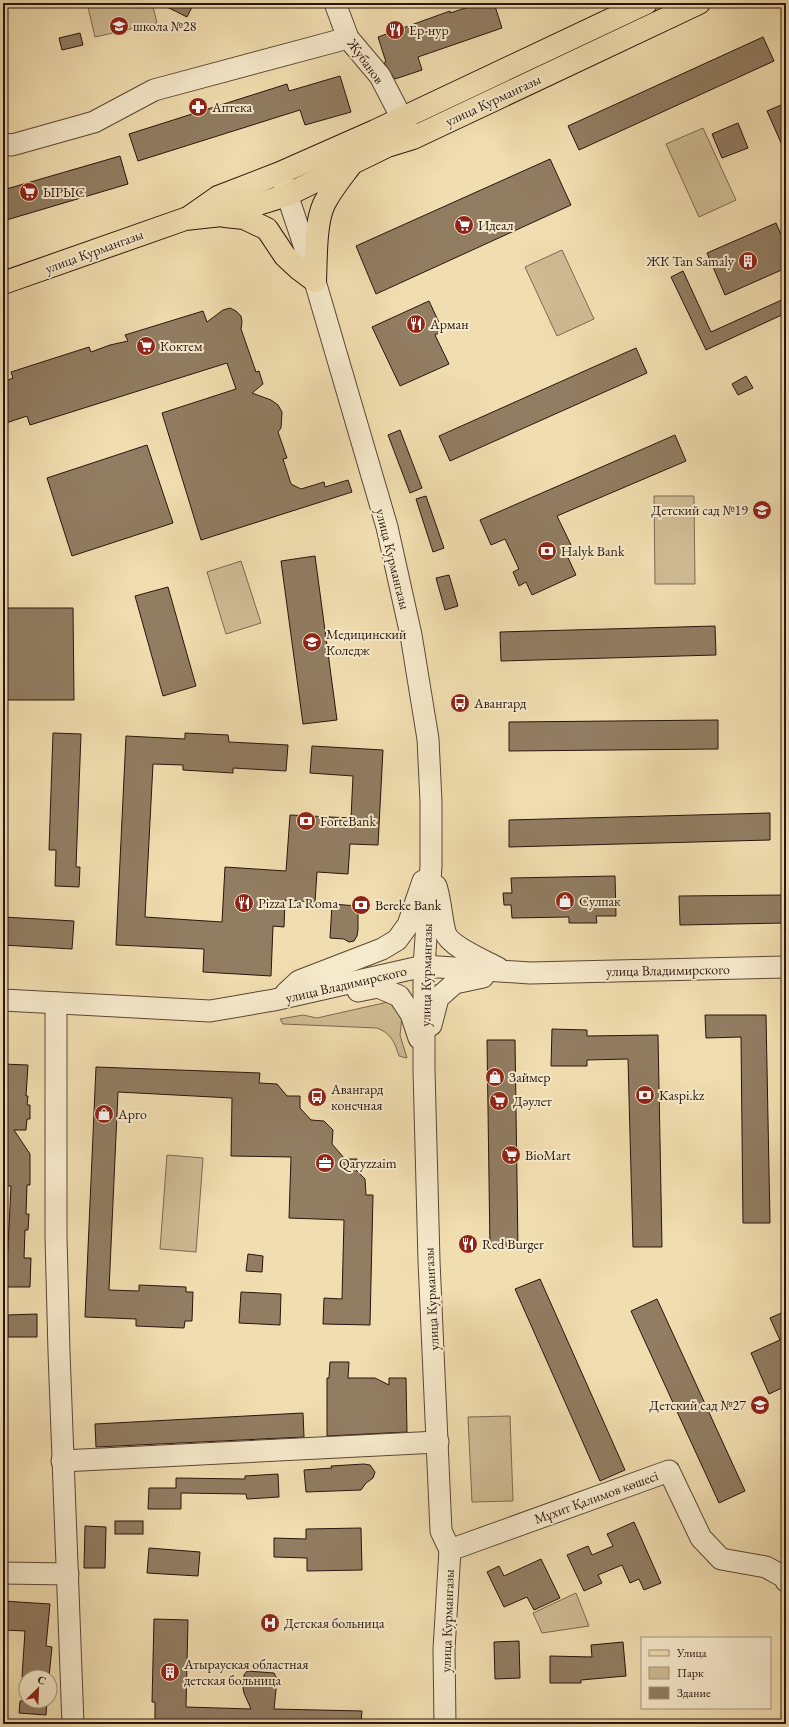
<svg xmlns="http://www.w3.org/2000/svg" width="789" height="1727" viewBox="0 0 789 1727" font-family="'EB Garamond',serif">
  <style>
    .green { fill: #cfbc94; stroke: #7c6850 }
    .building { fill: #917d62; stroke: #28140d }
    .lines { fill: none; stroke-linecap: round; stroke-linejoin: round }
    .minor-casing { stroke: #5a4636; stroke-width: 23 }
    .major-casing { stroke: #28140d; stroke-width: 24 }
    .minor { stroke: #f6eacc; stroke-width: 21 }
    .major { stroke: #f1deb0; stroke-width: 22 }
    .labels { text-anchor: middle; stroke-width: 4; stroke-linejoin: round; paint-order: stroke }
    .poi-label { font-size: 14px; fill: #28140d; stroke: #f6eacc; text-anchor: start }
    .street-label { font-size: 14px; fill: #28140d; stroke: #f6eacc }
  </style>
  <rect width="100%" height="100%" fill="#f1deb0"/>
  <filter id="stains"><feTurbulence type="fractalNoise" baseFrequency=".005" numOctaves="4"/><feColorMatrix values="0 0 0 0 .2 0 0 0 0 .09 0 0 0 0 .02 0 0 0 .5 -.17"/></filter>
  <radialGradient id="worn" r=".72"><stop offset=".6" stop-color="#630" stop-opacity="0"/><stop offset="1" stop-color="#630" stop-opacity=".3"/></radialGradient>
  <g class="green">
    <path d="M87 3H152L157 23 95 37Z"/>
    <path d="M703 128 736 200 699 217 666 144Z"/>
    <path d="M562 250 594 319 557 336 525 267Z"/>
    <path d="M654 496H694L695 584H655Z"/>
    <path d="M241 561 261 623 226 634 207 572Z"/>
    <path d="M388 1002 395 1004 402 1017 400 1035 407 1058 399 1056C395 1043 391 1033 377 1028L283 1024 280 1019 303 1015 317 1018Z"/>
    <path d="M167 1155 203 1158 196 1252 160 1249Z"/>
    <path d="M510 1416 513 1501 472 1502 468 1417Z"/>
    <path d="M576 1593 589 1626 542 1633 533 1613Z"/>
  </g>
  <g class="building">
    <path d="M159 3H194L187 17Z"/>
    <path d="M481 3H494L502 28 418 57 422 70 395 79 384 63 386 62 378 37 450 11V13Z"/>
    <path d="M80 33 83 45 62 50 59 38Z"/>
    <path d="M763 37 774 61 579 150 568 126Z"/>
    <path d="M340 76 351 112 305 125 300 110 138 161 129 134 287 84 289 91Z"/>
    <path d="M786 103V154L767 111Z"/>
    <path d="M738 123 748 148 722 158 712 134Z"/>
    <path d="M120 156 128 184 3 221V190Z"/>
    <path d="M550 159 571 205 376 294 356 246Z"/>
    <path d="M776 223 786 246V268L725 295 707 253Z"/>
    <path d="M683 271 711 332 786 298V313L706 350 671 277Z"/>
    <path d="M429 301 443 331 435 335 449 364 400 386 372 327Z"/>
    <path d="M230 308 236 311 241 316 242 322 241 329 256 372 259 371 263 384 252 393 271 400 278 405 282 412 281 428 278 432 287 458 283 459 291 484 301 489 324 482 325 487 348 480 352 492 201 540 162 413 236 389 227 363 30 425 27 416 3 424V382L13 378 11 372 89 347 91 352 110 345 128 341 125 335 203 311 207 322 223 310Z"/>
    <path d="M636 348 647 373 450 461 439 436Z"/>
    <path d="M746 376 753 388 738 395 732 384Z"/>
    <path d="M400 430 422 488 410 493 388 435Z"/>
    <path d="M675 435 686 461 557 516 572 547 565 551 576 575 532 595 526 582 519 586 513 572 519 569 505 539 491 545 480 520Z"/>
    <path d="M147 445 173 523 72 556 47 478Z"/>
    <path d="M426 496 444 548 433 552 416 499Z"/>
    <path d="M315 556 337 720 303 724 281 561Z"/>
    <path d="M449 575 458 606 445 610 436 578Z"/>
    <path d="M168 587 196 686 163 696 135 596Z"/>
    <path d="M3 608H73L74 700H3Z"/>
    <path d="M715 626 716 655 501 661 500 632Z"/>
    <path d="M718 720V749L509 751V722Z"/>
    <path d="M53 733 81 734 76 867H80L79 887 55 886 56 850H49Z"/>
    <path d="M185 733 228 735 229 742 288 745 286 771 233 768V773L183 770V765L153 764 145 917 222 922 225 867 286 871 290 815 351 818 353 776 310 773 312 746 383 750 378 845 350 844 348 874 317 872 315 902 285 900 284 927 273 926 271 976 203 972 204 949 116 945 126 736 185 739Z"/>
    <path d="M770 813V840L509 847V820Z"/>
    <path d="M615 876 616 916H596L597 923H569V917L512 918 511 905H504L503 893H512L511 878Z"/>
    <path d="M786 895V923L680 925 679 896Z"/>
    <path d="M332 904 358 906V930L357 936 354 941 349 942 344 939 330 938Z"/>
    <path d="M3 917 74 921 72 949 3 945Z"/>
    <path d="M705 1015H766L770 1223H743L741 1037 706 1038Z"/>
    <path d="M552 1029 587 1030V1036L658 1035 662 1247H633L628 1059 587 1060V1066H551Z"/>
    <path d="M487 1040H515L518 1249 490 1250Z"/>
    <path d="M3 1064 28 1065 26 1096H28L27 1105H30V1119H27L26 1130H14L30 1154V1185H27L26 1214H29L28 1230H25L24 1258H31L30 1287H6L11 1186H7L5 1117 7 1090H3Z"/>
    <path d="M96 1067 260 1073 259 1083 277 1084 287 1096H300V1108L311 1120 324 1121 333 1130 332 1144 345 1159H357L356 1170 365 1179 366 1195H373L370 1325 323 1324 324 1298 342 1299 344 1220 289 1218 291 1157 231 1156 232 1098 118 1092 109 1290 139 1291V1285L186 1287V1292H193L192 1321H185L184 1328 136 1326V1319L85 1317Z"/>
    <path d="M248 1254 263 1256 262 1272 246 1271Z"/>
    <path d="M540 1279 625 1470 600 1481 515 1289Z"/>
    <path d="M241 1292 281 1294 280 1325 239 1323Z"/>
    <path d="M657 1299 745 1491 719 1503 631 1311Z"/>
    <path d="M786 1311V1386L769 1394 751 1353 780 1340 770 1318Z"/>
    <path d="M37 1314V1337H8V1315Z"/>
    <path d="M330 1362H349L348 1378H375L389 1385V1378H406L407 1432 327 1436V1378H329Z"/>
    <path d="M303 1413 304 1437 96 1447 95 1424Z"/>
    <path d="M364 1464 370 1465 375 1472 373 1478 366 1483 361 1490 306 1492 304 1470 332 1468 331 1466Z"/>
    <path d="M278 1474 279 1497 247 1499 246 1494 181 1493V1509H148L149 1488H176V1478L245 1479V1476Z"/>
    <rect x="115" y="1521" width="28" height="13"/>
    <path d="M634 1522 661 1583 644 1590 639 1579 630 1583 622 1565 598 1575 602 1583 584 1591 567 1555 588 1546 592 1555 613 1546 607 1534Z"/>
    <path d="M85 1526 106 1527 105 1568H84Z"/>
    <path d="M361 1528 362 1570 307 1571V1558L274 1557V1538L306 1539V1529Z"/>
    <path d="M149 1548 200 1552 198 1576 147 1573Z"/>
    <path d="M541 1559 560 1598 534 1610 527 1597 504 1607 487 1572 499 1566 504 1576Z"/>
    <path d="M3 1601 50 1604 46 1646 52 1647 49 1677H22L25 1631 3 1630Z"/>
    <path d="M154 1619 188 1620 186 1707 251 1709 244 1693 243 1688 244 1675 247 1671 274 1673 277 1679 274 1709 362 1711 361 1724H155V1702H152Z"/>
    <path d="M519 1641 520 1678 495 1679 494 1642Z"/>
    <path d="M623 1642 626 1676 581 1680V1683H550V1656L592 1657 591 1645Z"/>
    <path d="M20 1701H47L46 1715 19 1713Z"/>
  </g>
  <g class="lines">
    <g class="minor-casing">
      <g id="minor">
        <path d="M335 3 348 38 380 76 410 134"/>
        <path d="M3 144 12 145 94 122 154 90 348 38"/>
        <path d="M280 173 307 254 387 527 411 635 428 739 431 802V866L424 966V1070L429 1261 441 1531 450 1550 444 1649 445 1724"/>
        <path d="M436 886C441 901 441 917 445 932 449 946 485 961 498 968"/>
        <path d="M358 991 378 987 399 996 411 1014 419 1038"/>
        <path d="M286 993 299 981 382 949 397 940 408 925 423 881"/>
        <path d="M3 1000 210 1011 274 1000 424 966 530 973 786 967"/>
        <path d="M56 1003V1237L59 1352 73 1724"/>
        <path d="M431 1025 438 998 455 983 483 977"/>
        <path d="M62 1461 438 1442"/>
        <path d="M450 1550 669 1471 701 1538 721 1559 766 1567 784 1577 786 1581"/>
        <path d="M3 1573 68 1574"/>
      </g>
    </g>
    <g class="major-casing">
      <g id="major">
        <path d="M225 216 244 218 267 229 285 256 299 269 315 281"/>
        <path d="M188 218 218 197 280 173 375 131 646 3"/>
        <path d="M315 281C316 260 315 223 324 204 331 190 341 178 350 166"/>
        <path d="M3 283 185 219 222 215 287 195 387 146 413 138 699 3"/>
      </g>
    </g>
    <use href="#minor" class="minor"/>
    <use href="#major" class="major"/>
  </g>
  <defs>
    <g id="school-disc" transform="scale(1)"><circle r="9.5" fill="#8f2418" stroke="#f6eacc"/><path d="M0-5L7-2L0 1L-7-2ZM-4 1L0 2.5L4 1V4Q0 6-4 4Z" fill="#fff"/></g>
    <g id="restaurant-disc" transform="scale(1)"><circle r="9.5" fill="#8f2418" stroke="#f6eacc"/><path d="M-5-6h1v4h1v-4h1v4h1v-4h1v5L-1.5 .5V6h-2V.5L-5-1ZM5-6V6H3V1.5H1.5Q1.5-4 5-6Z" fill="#fff"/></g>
    <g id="pharmacy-disc" transform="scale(1)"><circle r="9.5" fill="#8f2418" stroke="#f6eacc"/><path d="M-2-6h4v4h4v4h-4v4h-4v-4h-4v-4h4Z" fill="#fff"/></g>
    <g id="supermarket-disc" transform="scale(1)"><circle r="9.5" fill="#8f2418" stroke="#f6eacc"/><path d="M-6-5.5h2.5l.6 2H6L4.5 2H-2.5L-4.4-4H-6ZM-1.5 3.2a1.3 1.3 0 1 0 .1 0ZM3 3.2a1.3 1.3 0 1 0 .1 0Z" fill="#fff"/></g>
    <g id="building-disc" transform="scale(1)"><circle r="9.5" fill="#8f2418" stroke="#f6eacc"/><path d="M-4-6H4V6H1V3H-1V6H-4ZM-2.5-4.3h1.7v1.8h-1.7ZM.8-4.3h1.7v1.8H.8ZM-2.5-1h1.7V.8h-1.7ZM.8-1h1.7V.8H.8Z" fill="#fff"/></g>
    <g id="bank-disc" transform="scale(1)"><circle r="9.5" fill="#8f2418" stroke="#f6eacc"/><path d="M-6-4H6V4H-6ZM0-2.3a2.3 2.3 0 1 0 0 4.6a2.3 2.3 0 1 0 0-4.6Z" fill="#fff"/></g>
    <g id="university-disc" transform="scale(1)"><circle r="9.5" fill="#8f2418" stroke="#f6eacc"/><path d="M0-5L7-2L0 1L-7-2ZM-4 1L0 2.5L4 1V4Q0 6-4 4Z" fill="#fff"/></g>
    <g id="bus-disc" transform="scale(1)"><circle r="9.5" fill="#8f2418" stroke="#f6eacc"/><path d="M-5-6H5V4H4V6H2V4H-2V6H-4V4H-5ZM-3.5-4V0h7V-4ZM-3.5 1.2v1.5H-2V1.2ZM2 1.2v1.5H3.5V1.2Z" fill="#fff"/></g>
    <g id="shop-disc" transform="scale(1)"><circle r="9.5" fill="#8f2418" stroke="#f6eacc"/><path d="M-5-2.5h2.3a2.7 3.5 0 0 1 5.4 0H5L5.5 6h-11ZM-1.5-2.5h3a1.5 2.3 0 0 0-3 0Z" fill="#fff"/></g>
    <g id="office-disc" transform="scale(1)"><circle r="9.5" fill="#8f2418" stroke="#f6eacc"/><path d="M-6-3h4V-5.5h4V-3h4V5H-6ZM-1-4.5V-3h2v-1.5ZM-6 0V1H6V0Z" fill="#fff"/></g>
    <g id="hospital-disc" transform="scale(1)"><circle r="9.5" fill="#8f2418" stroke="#f6eacc"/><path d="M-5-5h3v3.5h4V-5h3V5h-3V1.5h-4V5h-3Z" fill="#fff"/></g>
  </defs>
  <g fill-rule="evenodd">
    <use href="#school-disc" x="119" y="26"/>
    <use href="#restaurant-disc" x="395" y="30"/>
    <use href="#pharmacy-disc" x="198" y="107"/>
    <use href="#supermarket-disc" x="29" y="192"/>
    <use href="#supermarket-disc" x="464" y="225"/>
    <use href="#building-disc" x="748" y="261"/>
    <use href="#restaurant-disc" x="416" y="324"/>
    <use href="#supermarket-disc" x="146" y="346"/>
    <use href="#school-disc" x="762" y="510"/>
    <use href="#bank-disc" x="547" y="551"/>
    <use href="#university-disc" x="312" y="642"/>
    <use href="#bus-disc" x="460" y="703"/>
    <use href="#bank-disc" x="306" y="821"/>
    <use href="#shop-disc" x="565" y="901"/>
    <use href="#restaurant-disc" x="244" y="903"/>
    <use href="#bank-disc" x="361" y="905"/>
    <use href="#shop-disc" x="495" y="1077"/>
    <use href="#bank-disc" x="645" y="1095"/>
    <use href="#bus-disc" x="317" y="1097"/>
    <use href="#supermarket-disc" x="499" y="1101"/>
    <use href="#shop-disc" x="104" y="1114"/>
    <use href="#supermarket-disc" x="511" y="1155"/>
    <use href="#office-disc" x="325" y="1163"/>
    <use href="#restaurant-disc" x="468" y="1244"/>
    <use href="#school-disc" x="760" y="1405"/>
    <use href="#hospital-disc" x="270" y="1623"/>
    <use href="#building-disc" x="170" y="1672"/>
  </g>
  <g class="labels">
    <g class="poi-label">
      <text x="133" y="31">школа №28</text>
      <text x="409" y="35">Ер-нур</text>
      <text x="212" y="112">Аптека</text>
      <text x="43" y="197">ЫРЫС</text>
      <text x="478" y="230">Идеал</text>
      <text x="734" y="266" text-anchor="end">ЖК Tan Samaly</text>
      <text x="430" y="329">Арман</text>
      <text x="160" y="351">Коктем</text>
      <text x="748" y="515" text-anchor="end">Детский сад №19</text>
      <text x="561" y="556">Halyk Bank</text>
      <text x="326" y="639">Медицинский<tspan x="326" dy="16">Коледж</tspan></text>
      <text x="474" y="708">Авангард</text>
      <text x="320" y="826">ForteBank</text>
      <text x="579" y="906">Сулпак</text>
      <text x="258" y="908">Pizza La Roma</text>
      <text x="375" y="910">Bereke Bank</text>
      <text x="509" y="1082">Займер</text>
      <text x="331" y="1094">Авангард<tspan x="331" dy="16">конечная</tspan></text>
      <text x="659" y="1100">Kaspi.kz</text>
      <text x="513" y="1106">Дәулет</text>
      <text x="118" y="1119">Арго</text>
      <text x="525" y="1160">BioMart</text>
      <text x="339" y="1168">Qaryzzaim</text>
      <text x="482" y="1249">Red Burger</text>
      <text x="746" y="1410" text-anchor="end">Детский сад №27</text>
      <text x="284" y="1628">Детская больница</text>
      <text x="184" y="1669">Атырауская областная<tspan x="184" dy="16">детская больница</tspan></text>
    </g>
    <g class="street-label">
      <text transform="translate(366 61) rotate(54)" y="5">Жубанов</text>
      <text transform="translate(493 100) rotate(-25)" y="5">улица Курмангазы</text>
      <text transform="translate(94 251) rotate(-20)" y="5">улица Курмангазы</text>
      <text transform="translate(393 559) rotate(76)" y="5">улица Курмангазы</text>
      <text transform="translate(668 970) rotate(-1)" y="5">улица Владимирского</text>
      <text transform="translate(426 975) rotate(-89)" y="5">улица Курмангазы</text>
      <text transform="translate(346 984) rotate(-13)" y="5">улица Владимирского</text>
      <text transform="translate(431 1299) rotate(-93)" y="5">улица Курмангазы</text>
      <text transform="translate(596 1497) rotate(-20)" y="5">Мұхит Қалимов көшесі</text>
      <text transform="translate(447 1621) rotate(-88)" y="5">улица Курмангазы</text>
    </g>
  </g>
  <rect width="789" height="1727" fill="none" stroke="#f1deb0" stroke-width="16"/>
  <rect x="4" y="4" width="781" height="1719" fill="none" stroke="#28140d" stroke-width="2"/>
  <rect x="8" y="8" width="773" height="1711" fill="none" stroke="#28140d"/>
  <rect x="641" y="1637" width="130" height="72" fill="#f6eacc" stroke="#a49480"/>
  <rect x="649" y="1650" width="20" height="6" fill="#f1deb0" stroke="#a49480"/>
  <text x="677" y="1657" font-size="12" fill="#28140d">Улица</text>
  <rect x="649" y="1667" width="20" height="12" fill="#cfbc94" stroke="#a49480"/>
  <text x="677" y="1677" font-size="12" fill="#28140d">Парк</text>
  <rect x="649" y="1687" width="20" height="12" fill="#917d62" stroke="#a49480"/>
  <text x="677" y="1697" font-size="12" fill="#28140d">Здание</text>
  <g transform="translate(38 1689) rotate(24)"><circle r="19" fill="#f6eacc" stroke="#a49480"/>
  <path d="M0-3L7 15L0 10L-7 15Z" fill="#8f2418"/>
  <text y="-6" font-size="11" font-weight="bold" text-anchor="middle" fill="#28140d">С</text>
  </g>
  <rect width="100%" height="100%" filter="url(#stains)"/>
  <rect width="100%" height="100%" fill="url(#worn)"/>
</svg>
